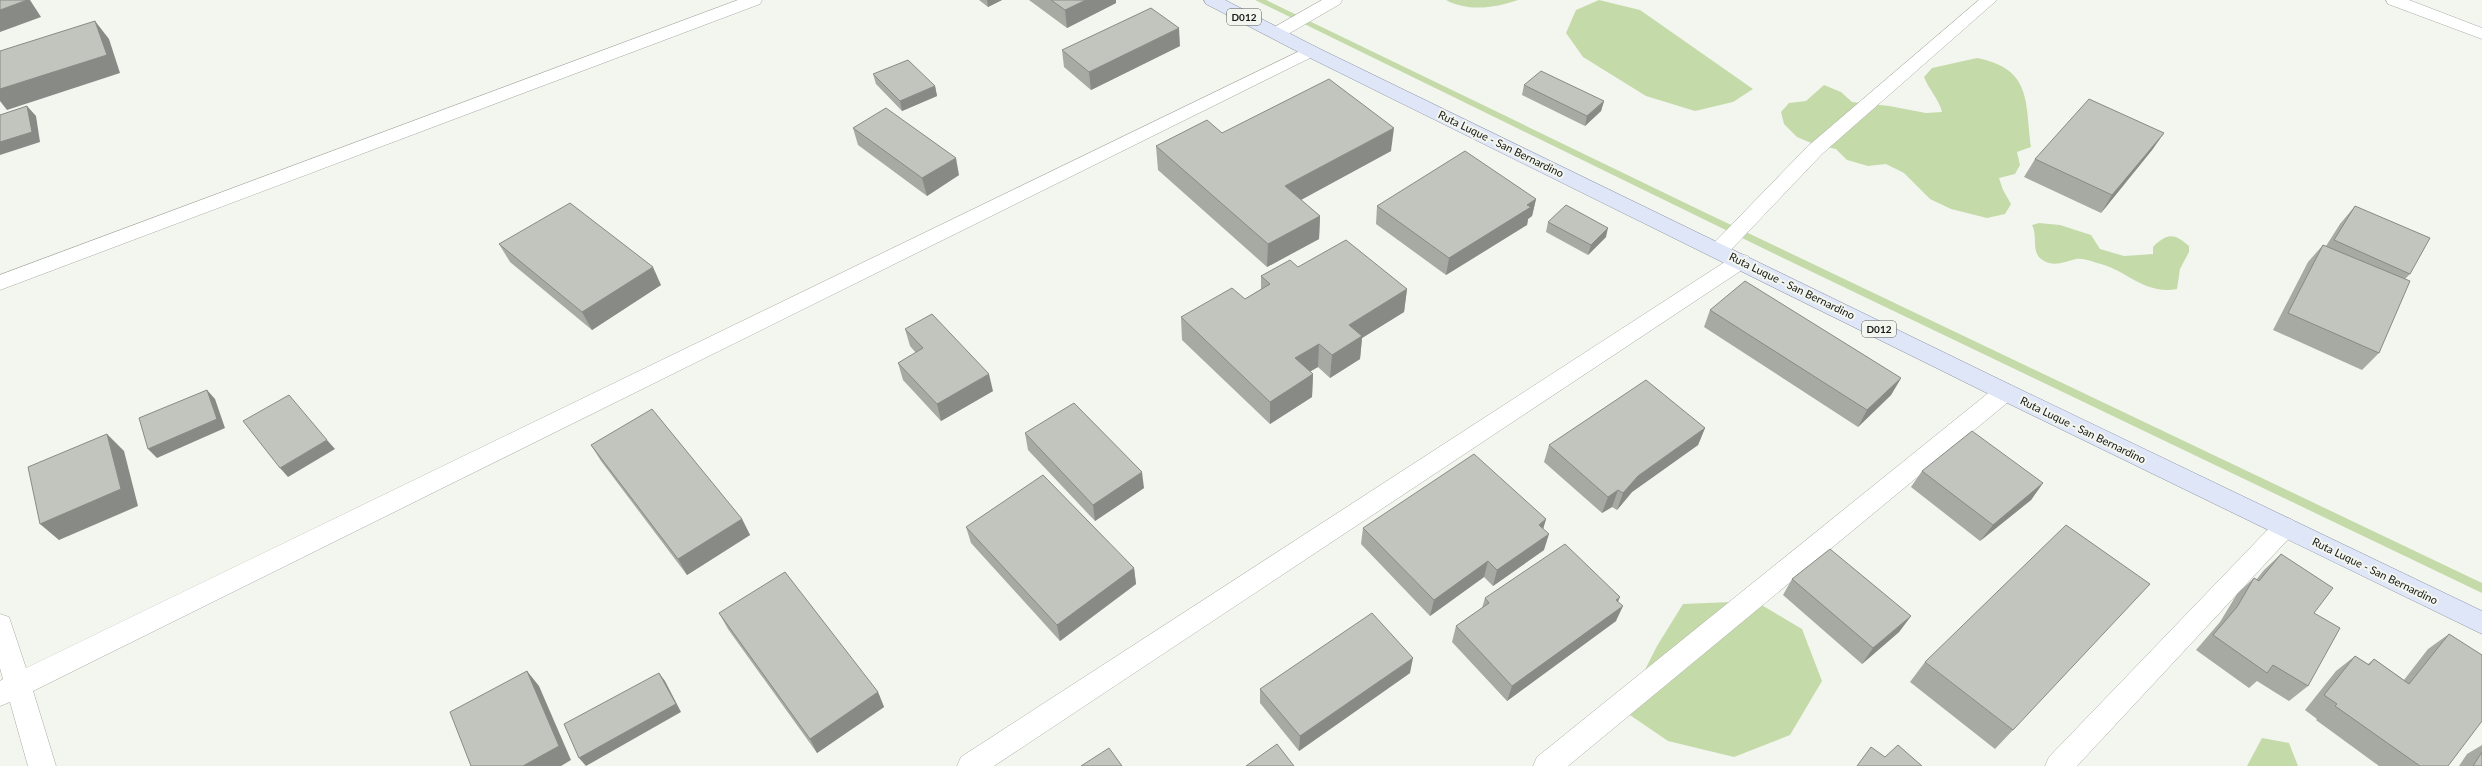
<svg xmlns="http://www.w3.org/2000/svg" width="2482" height="766" viewBox="0 0 2482 766" font-family="Lato,sans-serif">
  <style>
    .green { fill: #c4dba9 }
    .lines { fill: none; stroke-linecap: round; stroke-linejoin: round }
    .minor-casing { stroke: #a8aba4; stroke-width: 1 }
    .major-casing { stroke: #8b93a6; stroke-width: 1 }
    .minor { fill: #fff; fill-rule: evenodd }
    .major { fill: #dfe6f8; fill-rule: evenodd }
    .wall { fill: #a7a9a3 }
    .shaded-wall { fill: #888a85 }
    .building { fill: #c2c5be; stroke: #888a85 }
    .labels { text-anchor: middle; stroke-width: 4; stroke-linejoin: round; paint-order: stroke }
    .shield { fill: #f3f6ef; stroke: #595b57; stroke-width: 1 }
    .shield-label { font-size: 10px; font-weight: bold; fill: #171816 }
    .street-label { font-size: 11px; fill: #171816; stroke: #f3f6ef }
  </style>
  <rect width="100%" height="100%" fill="#f3f6ef"/>
  <g class="green">
    <path d="M1255 0H1266L1706 213 2482 583V593L1781 257Z"/>
    <path d="M1446 0H1518C1495 8 1468 12 1446 0Z"/>
    <path d="M1599 0 1640 10 1753 89 1733 102 1695 111 1646 96 1583 57 1566 33 1576 10Z"/>
    <path d="M1977 58C2032 69 2025 101 2031 147L2017 152 2020 165 2015 174 1999 178 2003 190 2011 204 2005 214 1987 218 1951 209 1930 199 1904 173 1886 164 1868 166 1847 160 1836 149 1816 145 1797 137 1784 124 1781 112 1789 103 1806 101 1824 85 1841 92 1852 102 1889 106 1926 113 1942 112C1939 99 1929 90 1924 77L1932 68Z"/>
    <path d="M2039 223 2060 225 2091 235 2100 249 2124 256 2153 254V247C2167 233 2174 233 2189 246V252L2180 269 2177 289C2143 295 2126 269 2097 263 2091 261 2083 258 2076 259 2064 262 2053 268 2041 259 2031 251 2038 236 2032 225Z"/>
    <path d="M1755 601 1802 629 1822 681 1790 735 1734 757 1668 741 1624 711 1657 646 1683 604Z"/>
    <path d="M2262 738 2289 743 2298 766H2247Z"/>
  </g>
  <g class="lines">
    <g class="minor-casing">
      <g id="minor">
        <path d="M738 0H762L760 4 0 290V275Z"/>
        <path d="M1322 0H1342L1340 4 1283 37H1271L1268 33 1271 29Z"/>
        <path d="M1979 0H1997L1822 154 1726 255 1719 257 1712 255 1709 250 1712 245 1808 146Z"/>
        <path d="M2386 0H2409L2482 28V39L2388 4Z"/>
        <path d="M1310 46 1316 47 1319 51 1316 55 33 691 56 766H28L10 702 0 706V681L3 679 0 668V614L9 617 26 668Z"/>
        <path d="M1741 254 1748 256 1751 261 1748 266 994 766H957L961 757 1734 256Z"/>
        <path d="M2005 383 2013 386 2016 392 2013 398 1568 766H1533L1537 757 1997 386Z"/>
        <path d="M2285 517 2293 520 2297 527 2293 534 2077 766H2045L2049 757 2277 520Z"/>
      </g>
    </g>
    <g class="major-casing">
      <path id="major" d="M1204 0H1225L1316 47 2013 386 2482 611V634L1997 398 1304 55 1206 4Z"/>
    </g>
    <use href="#minor" class="minor"/>
    <use href="#major" class="major"/>
  </g>
  <g class="wall">
    <path d="M979 0H1002L988 7Z"/>
    <path d="M1029 0H1116V3L1067 28Z"/>
    <path d="M1180 46 1091 90 1064 67 1062 50Z"/>
    <path d="M873 74 935 86 937 96 902 111 876 84Z"/>
    <path d="M1524 85 1604 101 1601 111 1585 126 1522 95Z"/>
    <path d="M853 128 959 175 927 196 858 145Z"/>
    <path d="M2164 133 2152 150 2101 213 2024 177 2035 159Z"/>
    <path d="M1156 146 1391 151 1301 200 1320 216 1319 239 1267 267 1158 170Z"/>
    <path d="M1536 199 1532 216 1528 219 1527 225 1446 275 1376 224 1377 206Z"/>
    <path d="M2355 206 2410 274 2405 279 2379 353 2362 370 2273 330 2308 262 2323 245 2326 246 2340 224Z"/>
    <path d="M1548 222 1606 237 1588 255 1546 232Z"/>
    <path d="M499 244 661 285 592 330 510 262Z"/>
    <path d="M1298 267 1407 289 1404 312 1362 338 1360 359 1330 378 1318 367 1310 371 1313 374 1312 397 1270 424 1182 340 1181 317 1245 299 1261 289V276Z"/>
    <path d="M1710 310 1901 378 1891 395 1858 427 1704 327Z"/>
    <path d="M905 329 993 391 941 421 903 380 898 363 916 353 910 346Z"/>
    <path d="M1705 428 1698 445 1632 492 1617 510 1612 507 1602 513 1544 462 1549 445Z"/>
    <path d="M1025 433 1144 488 1095 521 1028 450Z"/>
    <path d="M591 445 742 519 750 535 687 575 601 461Z"/>
    <path d="M1922 471 2043 483 2031 500 1980 541 1911 487Z"/>
    <path d="M1546 519 1543 529 1544 550 1493 586 1484 577 1430 616 1361 544 1363 528Z"/>
    <path d="M966 527 1134 568 1136 584 1060 641 971 543Z"/>
    <path d="M2281 554 2314 613 2308 686 2289 701 2257 681 2249 688 2196 650 2220 622 2237 594 2254 578 2256 580 2264 570Z"/>
    <path d="M1792 579 1911 616 1899 632 1862 664 1783 595Z"/>
    <path d="M1485 598 1618 601 1616 621 1507 701 1452 642 1456 626 1482 608Z"/>
    <path d="M719 613 878 692 884 707 817 753 728 629Z"/>
    <path d="M2449 634 2448 766H2379L2316 720 2317 719 2305 710 2336 671 2355 656 2368 664 2374 659 2404 680 2428 649Z"/>
    <path d="M1925 662 2013 730 1995 749 1910 682Z"/>
    <path d="M1410 673 1299 751 1260 703V689Z"/>
    <path d="M2482 745V766H2459L2467 754Z"/>
  </g>
  <g class="shaded-wall">
    <path d="M27 0H30L41 17 0 32V10Z"/>
    <path d="M987 0H1002L988 7Z"/>
    <path d="M1086 0H1116V3L1067 28 1065 10Z"/>
    <path d="M95 21 109 39 120 73 7 110 0 101V89Z"/>
    <path d="M1179 28 1180 46 1091 90 1089 72Z"/>
    <path d="M935 86 937 96 902 111 900 101Z"/>
    <path d="M1604 101 1601 111 1585 126 1587 116Z"/>
    <path d="M27 106 36 116 40 142 0 155V142Z"/>
    <path d="M1394 128 1391 151 1284 209 1285 186Z"/>
    <path d="M2164 133 2152 150 2101 213 2112 195Z"/>
    <path d="M956 158 959 175 927 196 922 178Z"/>
    <path d="M1536 199 1532 216 1528 219 1527 225 1446 275 1449 258Z"/>
    <path d="M1320 216 1319 239 1267 267 1268 244Z"/>
    <path d="M1608 228 1606 237 1588 255 1591 245Z"/>
    <path d="M653 267 661 285 592 330 582 312Z"/>
    <path d="M1407 289 1404 312 1362 338 1360 359 1330 378 1332 355 1349 325Z"/>
    <path d="M1319 344 1318 367 1294 381 1295 358Z"/>
    <path d="M989 374 993 391 941 421 937 404Z"/>
    <path d="M1313 374 1312 397 1270 424V402Z"/>
    <path d="M1901 378 1891 395 1858 427 1867 410Z"/>
    <path d="M207 390 215 399 225 428 157 458 148 449Z"/>
    <path d="M1705 428 1698 445 1632 492 1617 510 1623 493 1638 476Z"/>
    <path d="M107 434 124 451 138 506 59 540 40 524Z"/>
    <path d="M327 440 335 449 288 477 280 468Z"/>
    <path d="M1142 472 1144 488 1095 521 1093 505Z"/>
    <path d="M2043 483 2031 500 1980 541 1993 525Z"/>
    <path d="M1618 490 1612 507 1602 513 1608 497Z"/>
    <path d="M742 519 750 535 687 575 678 559Z"/>
    <path d="M1546 519 1541 536 1539 525Z"/>
    <path d="M1549 534 1544 550 1493 586 1497 570Z"/>
    <path d="M1488 561 1484 577 1430 616 1434 600Z"/>
    <path d="M1134 568 1136 584 1060 641 1057 625Z"/>
    <path d="M1620 597 1614 612 1623 606 1616 621 1507 701 1512 686Z"/>
    <path d="M1911 616 1899 632 1862 664 1873 648Z"/>
    <path d="M1413 658 1410 673 1299 751 1300 736Z"/>
    <path d="M527 671 539 686 571 760 561 766H523Z"/>
    <path d="M659 673 665 681 681 712 586 766 579 758Z"/>
    <path d="M878 692 884 707 817 753 810 739Z"/>
  </g>
  <g class="building">
    <path d="M0 0H27L0 10Z"/>
    <path d="M1051 0H1086L1065 10Z"/>
    <path d="M1151 8 1179 28 1089 72 1062 50Z"/>
    <path d="M95 21 107 55 0 89V51Z"/>
    <path d="M908 60 935 86 900 101 873 74Z"/>
    <path d="M1541 71 1604 101 1587 116 1524 85Z"/>
    <path d="M1329 79 1394 128 1285 186 1320 216 1268 244 1156 146 1207 120 1222 133Z"/>
    <path d="M2089 99 2164 133 2112 195 2035 159Z"/>
    <path d="M27 106 32 132 0 142V115Z"/>
    <path d="M886 108 956 158 922 178 853 128Z"/>
    <path d="M1465 151 1536 199 1527 205 1531 207 1449 258 1377 206Z"/>
    <path d="M570 203 653 267 582 312 499 244Z"/>
    <path d="M1566 205 1608 228 1591 245 1548 222Z"/>
    <path d="M2355 206 2430 238 2410 274 2334 240Z"/>
    <path d="M1346 240 1407 289 1349 325 1362 336 1332 355 1319 344 1295 358 1313 374 1270 402 1181 317 1232 288 1245 299 1270 284 1261 276 1290 260 1298 267Z"/>
    <path d="M2323 245 2410 281 2379 353 2288 313Z"/>
    <path d="M1745 281 1901 378 1867 410 1710 310Z"/>
    <path d="M932 314 989 374 937 404 898 363 923 348 905 329Z"/>
    <path d="M1646 380 1705 428 1638 476 1623 493 1618 490 1608 497 1549 445Z"/>
    <path d="M207 390 217 419 148 449 139 418Z"/>
    <path d="M289 395 327 440 280 468 243 421Z"/>
    <path d="M1074 403 1142 472 1093 505 1025 433Z"/>
    <path d="M652 409 742 519 678 559 591 445Z"/>
    <path d="M1972 431 2043 483 1993 525 1922 471Z"/>
    <path d="M107 434 121 489 40 524 28 467Z"/>
    <path d="M1474 454 1546 519 1539 525 1549 534 1497 570 1488 561 1434 600 1363 528Z"/>
    <path d="M1043 475 1134 568 1057 625 966 527Z"/>
    <path d="M2066 525 2150 584 2013 730 1925 662Z"/>
    <path d="M1565 544 1620 597 1616 600 1623 606 1512 686 1456 626 1489 603 1485 598Z"/>
    <path d="M1830 549 1911 616 1873 648 1792 579Z"/>
    <path d="M2281 554 2333 588 2314 613 2340 628 2308 686 2273 665 2267 673 2213 635 2237 607 2254 578 2259 581Z"/>
    <path d="M785 572 878 692 810 739 719 613Z"/>
    <path d="M1372 613 1413 658 1300 736 1260 689Z"/>
    <path d="M2449 634 2482 655V721L2448 766H2420L2335 706 2337 704 2324 695 2355 656 2369 665 2374 659 2409 684Z"/>
    <path d="M527 671 559 746 523 766H471L450 712Z"/>
    <path d="M659 673 676 704 579 758 564 724Z"/>
    <path d="M1277 744 1294 766H1246Z"/>
    <path d="M1898 745 1922 766H1857L1871 747 1885 757Z"/>
    <path d="M1109 748 1122 766H1081Z"/>
    <path d="M2482 752V766H2473Z"/>
  </g>
  <g class="labels">
    <g class="shield">
      <rect x="1227" y="9" width="34" height="16" rx="3"/>
      <rect x="1862" y="321" width="34" height="16" rx="3"/>
    </g>
    <g class="shield-label">
      <text x="1244" y="21">D012</text>
      <text x="1879" y="333">D012</text>
    </g>
    <g class="street-label">
      <text transform="translate(1501 144) rotate(26)" y="4">Ruta Luque - San Bernardino</text>
      <text transform="translate(1792 286) rotate(26)" y="4">Ruta Luque - San Bernardino</text>
      <text transform="translate(2083 430) rotate(26)" y="4">Ruta Luque - San Bernardino</text>
      <text transform="translate(2375 571) rotate(26)" y="4">Ruta Luque - San Bernardino</text>
    </g>
  </g>
</svg>
